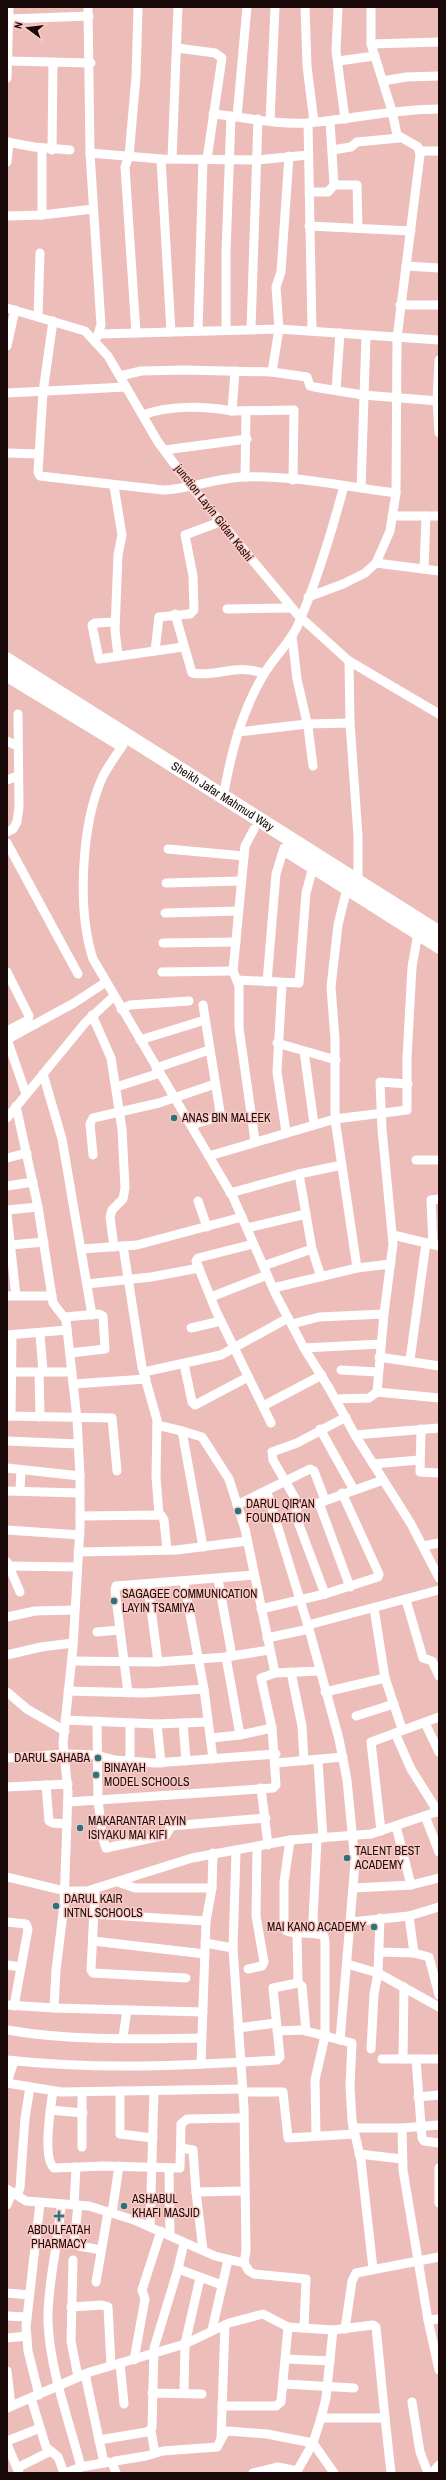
<svg xmlns="http://www.w3.org/2000/svg" width="446" height="2480" viewBox="0 0 446 2480" font-family="'Archivo Narrow',sans-serif">
  <style>
    .lines { fill: none; stroke-linecap: round; stroke-linejoin: round }
    .street { stroke: #fff; stroke-width: 9 }
    .primary { stroke: #fff; stroke-width: 15 }
    .poi-dot { fill: #29737a; stroke: #f9cac6; stroke-width: 1.5 }
    .labels { text-anchor: middle; stroke-width: 3; stroke-linejoin: round; paint-order: stroke }
    .street-label { font-size: 12px; fill: #190908; stroke: #f9cac6 }
    .poi-label { font-size: 12px; fill: #190908; stroke: #f9cac6; text-anchor: start }
  </style>
  <rect width="100%" height="100%" fill="#ecbdb9"/>
  <g class="lines">
    <g class="street">
      <path d="M88 7 90 153 101 325 97 337"/>
      <path d="M305 7 307 66 314 122"/>
      <path d="M338 7 336 51 345 119"/>
      <path d="M9 19 89 16"/>
      <path d="M371 44 439 42"/>
      <path d="M177 48 215 53 222 58 207 159"/>
      <path d="M9 61 91 63"/>
      <path d="M338 61 375 56"/>
      <path d="M7 78 9 7"/>
      <path d="M383 81 406 77 439 76"/>
      <path d="M213 114C244 117 277 125 308 123 352 119 395 109 439 109"/>
      <path d="M237 117 247 7"/>
      <path d="M270 121 275 7"/>
      <path d="M308 123 312 331"/>
      <path d="M7 142 34 147 70 150"/>
      <path d="M42 148V215"/>
      <path d="M52 150 53 62"/>
      <path d="M332 150 351 147 357 142 399 138"/>
      <path d="M420 151H439"/>
      <path d="M90 153 161 159 257 160 308 155"/>
      <path d="M161 159 171 332"/>
      <path d="M172 159 178 7"/>
      <path d="M7 162 9 142"/>
      <path d="M334 185H357L358 228"/>
      <path d="M309 192H328L334 185 330 121"/>
      <path d="M7 216 42 215 93 209"/>
      <path d="M309 226 411 231"/>
      <path d="M406 266 439 268"/>
      <path d="M400 305H439"/>
      <path d="M7 308 85 331 108 356 158 442 190 485 298 615 349 661 439 714"/>
      <path d="M38 316 40 253"/>
      <path d="M53 321 43 392 38 472 40 476 163 490C190 489 216 478 244 477 294 475 347 487 396 493"/>
      <path d="M251 329 258 119"/>
      <path d="M226 330V252L231 116"/>
      <path d="M198 331 203 159"/>
      <path d="M136 333 125 167 129 156 136 77 138 7"/>
      <path d="M99 334 279 329 439 340"/>
      <path d="M7 346 15 310"/>
      <path d="M439 360 437 401 439 433"/>
      <path d="M272 372 279 329 276 287 281 272 289 156"/>
      <path d="M120 376 141 371 184 370 272 372 307 377 310 386 314 387 363 395 439 401"/>
      <path d="M336 390 340 333"/>
      <path d="M7 393 126 387"/>
      <path d="M232 411 294 410 293 480"/>
      <path d="M143 415C169 405 204 406 232 411L235 371"/>
      <path d="M165 450 247 439"/>
      <path d="M7 453 39 454"/>
      <path d="M245 477 246 412"/>
      <path d="M114 486 122 535 118 555 115 630 118 656"/>
      <path d="M361 488 366 336"/>
      <path d="M392 516H439"/>
      <path d="M376 563 439 571"/>
      <path d="M424 569 426 516"/>
      <path d="M308 597 343 584 365 573 376 563 390 531 396 493 397 338 420 155 418 147 397 135 392 111 371 44V7"/>
      <path d="M227 609 291 608"/>
      <path d="M175 614 192 673C217 678 237 662 264 674"/>
      <path d="M115 622 95 623 92 625 99 659 183 647"/>
      <path d="M292 636 297 679 308 727 313 766"/>
      <path d="M155 651 159 617 190 614 194 610 193 576 185 535 220 522"/>
      <path d="M349 661 350 723 358 836V882"/>
      <path d="M238 732 307 724 350 723"/>
      <path d="M7 741 17 746"/>
      <path d="M123 745C116 755 109 765 103 776 81 824 77 910 93 959L233 1197 276 1295 304 1348 329 1388 355 1435 411 1524 439 1578"/>
      <path d="M7 780 18 776"/>
      <path d="M223 797C231 754 241 712 264 674 274 657 288 645 297 627 317 582 331 534 344 486"/>
      <path d="M254 829 245 846 244 856 233 971 239 986V1028L255 1141"/>
      <path d="M7 832 13 829 17 822 19 807 18 714"/>
      <path d="M7 843 78 974"/>
      <path d="M168 849 244 856"/>
      <path d="M166 883 241 881"/>
      <path d="M347 888 338 925 331 987 335 1039V1119L357 1268"/>
      <path d="M165 913 238 911"/>
      <path d="M163 943 236 942"/>
      <path d="M7 972 29 1016 28 1020 7 1031"/>
      <path d="M162 972 233 971"/>
      <path d="M237 980 299 983 306 893 313 867"/>
      <path d="M267 982 276 874 284 848"/>
      <path d="M282 984 277 1072 286 1132"/>
      <path d="M121 1009 130 1005 189 1001"/>
      <path d="M92 1015 111 1058 122 1129 125 1188 123 1199 112 1210 110 1217 114 1247"/>
      <path d="M140 1040 205 1020"/>
      <path d="M277 1043 336 1060"/>
      <path d="M304 1051 314 1124"/>
      <path d="M156 1068 209 1050"/>
      <path d="M43 1074 62 1139 92 1315"/>
      <path d="M116 1087 160 1073"/>
      <path d="M26 1094 8 1042V1039L74 1003 106 982"/>
      <path d="M16 1106 38 1207 53 1303 66 1320 77 1419 80 1476V1527L73 1647 63 1743 68 1792 64 1905 56 1970 54 2008"/>
      <path d="M7 1118 85 1023 113 997"/>
      <path d="M191 1125 215 1118 220 1112 203 1005"/>
      <path d="M93 1155 90 1124 93 1118 159 1103 215 1084"/>
      <path d="M209 1156 335 1119 407 1110V1058L412 967 418 933"/>
      <path d="M7 1158 27 1153"/>
      <path d="M416 1160H439"/>
      <path d="M299 1174 312 1249 321 1277"/>
      <path d="M7 1186 33 1182"/>
      <path d="M230 1193 299 1174 342 1165"/>
      <path d="M198 1201 207 1227"/>
      <path d="M7 1210 38 1207"/>
      <path d="M7 1214 16 1296"/>
      <path d="M247 1228 306 1214"/>
      <path d="M393 1235 439 1246"/>
      <path d="M253 1244 198 1258 196 1261 216 1311 271 1423"/>
      <path d="M433 1244 431 1200 439 1199"/>
      <path d="M11 1245 44 1242"/>
      <path d="M123 1246 142 1367 157 1420 156 1477 159 1514"/>
      <path d="M82 1249 137 1245 242 1217"/>
      <path d="M263 1266 312 1249"/>
      <path d="M87 1284 151 1277 199 1268"/>
      <path d="M273 1288 357 1268 391 1264"/>
      <path d="M7 1296H52"/>
      <path d="M211 1297 267 1275"/>
      <path d="M65 1317 99 1314 103 1316 105 1349 70 1353"/>
      <path d="M292 1324 319 1317 384 1314"/>
      <path d="M191 1328 221 1321"/>
      <path d="M40 1334 43 1372"/>
      <path d="M7 1335 67 1330"/>
      <path d="M304 1348 381 1344"/>
      <path d="M379 1357 439 1366"/>
      <path d="M410 1360 426 1243"/>
      <path d="M184 1364 192 1402 195 1405 248 1377"/>
      <path d="M341 1370 378 1372"/>
      <path d="M8 1372H72"/>
      <path d="M39 1372 40 1417"/>
      <path d="M144 1372 221 1355 288 1318"/>
      <path d="M73 1384 146 1379"/>
      <path d="M377 1392 384 1314 393 1244 382 1129 380 1082 408 1084"/>
      <path d="M336 1399 369 1398 377 1392 439 1398"/>
      <path d="M263 1406 322 1375"/>
      <path d="M7 1416 112 1418 117 1471"/>
      <path d="M11 1416 12 1335"/>
      <path d="M157 1425 182 1431 203 1547"/>
      <path d="M320 1429 354 1490"/>
      <path d="M421 1429 420 1472 439 1473"/>
      <path d="M182 1431 202 1437 229 1479 245 1529 275 1673"/>
      <path d="M355 1435 439 1428"/>
      <path d="M7 1441 78 1444"/>
      <path d="M373 1464 419 1460"/>
      <path d="M7 1468 80 1476"/>
      <path d="M7 1491 80 1493"/>
      <path d="M20 1491 21 1470"/>
      <path d="M267 1492 309 1629 339 1739 347 1780 355 1863 340 2040"/>
      <path d="M319 1503 350 1587"/>
      <path d="M237 1505 310 1469 314 1471 325 1500"/>
      <path d="M299 1505 273 1460 272 1452 297 1443 346 1417"/>
      <path d="M299 1505 295 1514 325 1594"/>
      <path d="M299 1505 319 1503 383 1480"/>
      <path d="M80 1516 161 1515 164 1520 167 1550"/>
      <path d="M7 1530 80 1535"/>
      <path d="M423 1546 439 1543"/>
      <path d="M78 1552 177 1550 247 1541"/>
      <path d="M7 1562 20 1592"/>
      <path d="M9 1566 77 1567"/>
      <path d="M218 1579 232 1656"/>
      <path d="M184 1582 204 1689 213 1759"/>
      <path d="M148 1585 158 1662"/>
      <path d="M406 1600 423 1658 432 1661 439 1676"/>
      <path d="M374 1608 385 1678 402 1729"/>
      <path d="M261 1609 325 1594 378 1577 379 1574 342 1493"/>
      <path d="M7 1617 35 1611 74 1610"/>
      <path d="M308 1625 439 1590"/>
      <path d="M97 1632 119 1630"/>
      <path d="M267 1638 309 1629"/>
      <path d="M7 1655 41 1647 73 1643"/>
      <path d="M226 1657 240 1735"/>
      <path d="M72 1661 158 1662 226 1657 269 1650"/>
      <path d="M291 1672 302 1726 304 1761"/>
      <path d="M68 1691 144 1693 204 1689"/>
      <path d="M7 1692 27 1709 65 1731"/>
      <path d="M325 1692 385 1678"/>
      <path d="M128 1693 115 1590 116 1586 254 1575"/>
      <path d="M356 1716 394 1704"/>
      <path d="M65 1720 157 1724 207 1722"/>
      <path d="M97 1721 98 1800 273 1788 276 1785 272 1728 261 1678 275 1673 320 1671"/>
      <path d="M130 1723V1761"/>
      <path d="M183 1723 186 1761"/>
      <path d="M425 1723 439 1752"/>
      <path d="M157 1724 161 1763"/>
      <path d="M395 1733 411 1769 438 1812"/>
      <path d="M211 1738 240 1735 272 1728"/>
      <path d="M7 1758 65 1754 96 1755 115 1760 155 1763 276 1754"/>
      <path d="M318 1761 323 1838"/>
      <path d="M276 1763 343 1757"/>
      <path d="M46 1785 49 1821 53 1823 67 1824"/>
      <path d="M7 1787 68 1784"/>
      <path d="M261 1788 268 1845"/>
      <path d="M68 1802 98 1800 103 1839 106 1848 166 1835 171 1826 266 1818"/>
      <path d="M425 1816 439 1852"/>
      <path d="M381 1831 371 1742 439 1717"/>
      <path d="M290 1840 284 1882V1929C291 1936 312 1930 324 1936L325 1942V2036L315 2080 316 2136"/>
      <path d="M236 1851 233 1948 244 2108 246 2251 244 2263"/>
      <path d="M7 1877 65 1891H87L192 1858 290 1840 371 1834 439 1811"/>
      <path d="M118 1882 135 1888H212"/>
      <path d="M411 1885 439 1878"/>
      <path d="M354 1888 411 1885 396 1826"/>
      <path d="M95 1890 91 1970 93 1973 186 1978"/>
      <path d="M93 1914 206 1921"/>
      <path d="M409 1916 414 1953"/>
      <path d="M7 1922 26 1924 28 1929 14 2006"/>
      <path d="M351 1922 409 1916 439 1907"/>
      <path d="M297 1932 298 1983 302 1986 306 2031"/>
      <path d="M315 1932 313 1919 317 1839"/>
      <path d="M93 1941 205 1954"/>
      <path d="M205 1943 233 1948"/>
      <path d="M379 1952 414 1953 429 1957 439 1995"/>
      <path d="M347 1964 378 1973 439 2007"/>
      <path d="M7 1965 21 1967"/>
      <path d="M248 1969 262 1966 264 1962 256 1916 257 1847"/>
      <path d="M7 2005 54 2008 203 2012"/>
      <path d="M238 2028 276 2023"/>
      <path d="M7 2030C70 2041 137 2039 201 2038"/>
      <path d="M277 2031 302 2030 352 2043 350 2086 352 2121 361 2161 373 2269"/>
      <path d="M123 2037 127 2010"/>
      <path d="M371 2049 374 1994 378 1973 380 1918"/>
      <path d="M382 2059H439"/>
      <path d="M403 2059 404 1987"/>
      <path d="M416 2059 422 2138 424 2141 439 2143"/>
      <path d="M7 2060C96 2070 188 2066 277 2060L280 2057 273 1988 298 1983"/>
      <path d="M201 2064 206 1921 212 1888 213 1853"/>
      <path d="M7 2083 61 2092 243 2089"/>
      <path d="M7 2083 14 2061"/>
      <path d="M53 2091C51 2105 42 2158 54 2168L104 2166 180 2168 181 2124 187 2119 243 2118"/>
      <path d="M120 2091V2134L153 2138"/>
      <path d="M243 2092H283L288 2138 354 2134"/>
      <path d="M418 2097 439 2095"/>
      <path d="M50 2110 83 2113"/>
      <path d="M353 2128H402L439 2125"/>
      <path d="M402 2128 403 2170 428 2320 439 2370"/>
      <path d="M82 2147V2092"/>
      <path d="M181 2148 193 2150 196 2192"/>
      <path d="M359 2154 402 2159"/>
      <path d="M169 2168 170 2235"/>
      <path d="M439 2168V2203"/>
      <path d="M7 2189 26 2201 89 2206 134 2220 215 2256 244 2263"/>
      <path d="M17 2195 20 2188 25 2118 30 2087"/>
      <path d="M61 2204C59 2243 47 2283 48 2322 50 2371 69 2420 81 2467"/>
      <path d="M7 2205 12 2192"/>
      <path d="M74 2205 76 2167"/>
      <path d="M78 2205 74 2243 79 2246 101 2250"/>
      <path d="M112 2213 119 2166"/>
      <path d="M150 2227 154 2091"/>
      <path d="M203 2250 196 2192 245 2191"/>
      <path d="M73 2260 71 2341 78 2377"/>
      <path d="M244 2263 249 2271 254 2274 306 2279 304 2328"/>
      <path d="M178 2269 222 2285"/>
      <path d="M96 2282 108 2212"/>
      <path d="M7 2293 29 2295"/>
      <path d="M71 2307 102 2305 108 2307 111 2365"/>
      <path d="M7 2316 27 2317"/>
      <path d="M428 2320 439 2319"/>
      <path d="M345 2329 352 2281 356 2273 439 2257"/>
      <path d="M212 2330 228 2260"/>
      <path d="M7 2338 27 2336"/>
      <path d="M286 2359 330 2361"/>
      <path d="M134 2360 145 2299 142 2290 161 2231"/>
      <path d="M120 2363 124 2404"/>
      <path d="M7 2371 11 2406"/>
      <path d="M85 2374 104 2463"/>
      <path d="M284 2384 354 2388"/>
      <path d="M152 2393 202 2394"/>
      <path d="M184 2393 185 2344 200 2278"/>
      <path d="M39 2395 28 2351 26 2327 40 2203"/>
      <path d="M31 2398 46 2447 58 2457 64 2473"/>
      <path d="M412 2402 420 2452 428 2473"/>
      <path d="M222 2406H276L281 2402 288 2327"/>
      <path d="M7 2408 90 2372 185 2344 229 2323 263 2314 288 2327 333 2330 373 2325 376 2327 385 2418"/>
      <path d="M321 2418 326 2398 333 2330"/>
      <path d="M151 2431 155 2453"/>
      <path d="M221 2439 225 2325"/>
      <path d="M99 2440 147 2432 152 2428 154 2348 178 2269 184 2243"/>
      <path d="M7 2441 40 2428"/>
      <path d="M7 2444 19 2473"/>
      <path d="M17 2468 49 2452"/>
      <path d="M66 2473 81 2467 109 2462"/>
      <path d="M116 2473 113 2465 115 2461 146 2456 163 2451 217 2447 224 2434 228 2431 267 2434 313 2443 334 2473"/>
      <path d="M253 2473 278 2467 297 2471"/>
      <path d="M296 2473 313 2443 321 2418H385L391 2473"/>
      <path d="M432 2473 439 2465"/>
    </g>
    <g class="primary">
      <path id="s1" d="M7 660 439 933"/>
      <path d="M7 674 117 741"/>
      <path d="M289 851 439 946"/>
    </g>
  </g>
  <g class="poi-dot">
    <circle cx="174" cy="1118" r="4"/>
    <circle cx="238" cy="1511" r="4"/>
    <circle cx="114" cy="1601" r="4"/>
    <circle cx="98" cy="1758" r="4"/>
    <circle cx="96" cy="1775" r="4"/>
    <circle cx="80" cy="1828" r="4"/>
    <circle cx="347" cy="1858" r="4"/>
    <circle cx="56" cy="1906" r="4"/>
    <circle cx="374" cy="1927" r="4"/>
    <circle cx="124" cy="2206" r="4"/>
    <path d="M57 2210h4v4h4v4h-4v4h-4v-4h-4v-4h4z"/>
  </g>
  <g class="labels">
    <g class="street-label">
      <text transform="translate(214 513) rotate(52)" y="4">junction Layin Gidan Kashi</text>
      <text dy="4" stroke="none"><textPath href="#s1" startOffset="255">Sheikh Jafar Mahmud Way</textPath></text>
    </g>
    <g class="poi-label">
      <text x="182" y="1122">ANAS BIN MALEEK</text>
      <text x="246" y="1508">DARUL QIR'AN<tspan x="246" dy="14">FOUNDATION</tspan></text>
      <text x="122" y="1598">SAGAGEE COMMUNICATION<tspan x="122" dy="14">LAYIN TSAMIYA</tspan></text>
      <text x="90" y="1762" text-anchor="end">DARUL SAHABA</text>
      <text x="104" y="1772">BINAYAH<tspan x="104" dy="14">MODEL SCHOOLS</tspan></text>
      <text x="88" y="1825">MAKARANTAR LAYIN<tspan x="88" dy="14">ISIYAKU MAI KIFI</tspan></text>
      <text x="355" y="1855">TALENT BEST<tspan x="355" dy="14">ACADEMY</tspan></text>
      <text x="64" y="1903">DARUL KAIR<tspan x="64" dy="14">INTNL SCHOOLS</tspan></text>
      <text x="366" y="1931" text-anchor="end">MAI KANO ACADEMY</text>
      <text x="132" y="2203">ASHABUL<tspan x="132" dy="14">KHAFI MASJID</tspan></text>
      <text x="59" y="2234" text-anchor="middle">ABDULFATAH<tspan x="59" dy="14">PHARMACY</tspan></text>
    </g>
  </g>
  <rect width="446" height="2480" fill="none" stroke="#190908" stroke-width="16"/>
  <g transform="translate(28 28) rotate(285)" stroke="#f9cac6" stroke-width="3" paint-order="stroke">
  <path d="M0-3L7 15L0 10L-7 15Z" fill="#190908"/>
  <text y="-6" font-size="11" font-weight="bold" text-anchor="middle" fill="#190908">N</text>
  </g>
</svg>
